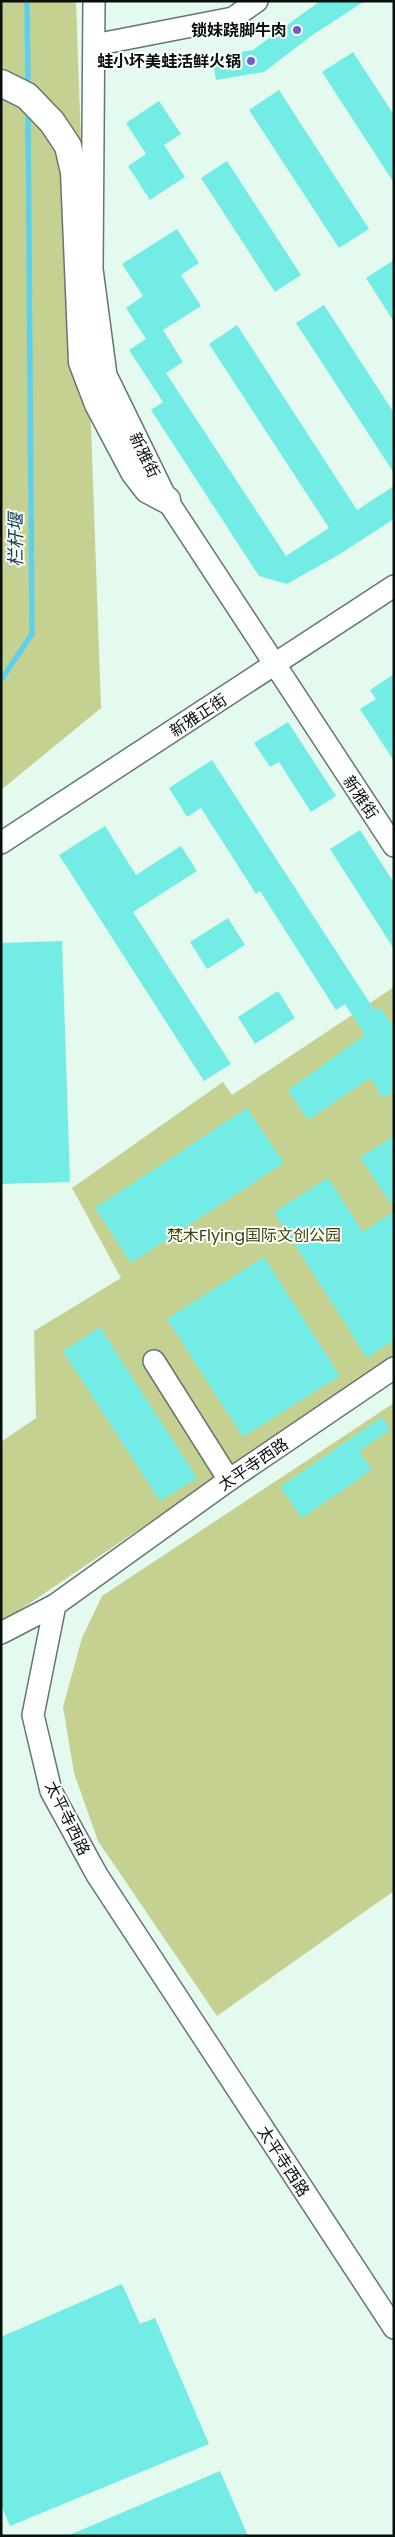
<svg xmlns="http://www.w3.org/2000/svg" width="395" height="2537" viewBox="0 0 395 2537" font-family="Poppins,'Noto Sans SC',sans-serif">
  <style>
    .green { fill: #c5d191 }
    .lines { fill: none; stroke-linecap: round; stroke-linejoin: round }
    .stream { stroke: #5dd0eb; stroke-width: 5.5 }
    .building { fill: #73ece6 }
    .minor-casing { stroke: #63776e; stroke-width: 24 }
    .tertiary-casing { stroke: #63776e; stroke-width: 29 }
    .minor { stroke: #fff; stroke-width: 21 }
    .tertiary { stroke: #fff; stroke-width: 26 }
    .poi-dot { fill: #7459d3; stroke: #fff; stroke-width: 2 }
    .labels { text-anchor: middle; stroke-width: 4; stroke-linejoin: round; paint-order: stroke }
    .poi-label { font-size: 16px; font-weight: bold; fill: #08100c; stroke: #fff; text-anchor: end }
    .street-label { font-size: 16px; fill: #08100c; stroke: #fff }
    .park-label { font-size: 16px; fill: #3c4400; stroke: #fff }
    .water-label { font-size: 18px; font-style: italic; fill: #083f4a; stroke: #fff }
  </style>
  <rect width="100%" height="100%" fill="#e4faef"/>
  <g class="green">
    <path d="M1 1H76L101 708 1 790Z"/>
    <path d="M394 987V1357L2 1622 1 1442 36 1418 34 1331 121 1278 72 1188 223 1082 232 1095Z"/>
    <path d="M394 1403V1891L217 2016 98 1841 74 1773 63 1707 82 1638 102 1596Z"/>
  </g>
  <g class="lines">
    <g class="stream">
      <path d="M27 1 28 87"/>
      <path d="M1 680 32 634 28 109"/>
    </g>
  </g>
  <g class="building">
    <path d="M320 1H365L314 34 264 72 216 80 212 57 253 50Z"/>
    <path d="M353 52 394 115V183L322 72Z"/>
    <path d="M279 90 369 229 339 248 249 110Z"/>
    <path d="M159 101 181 134 164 145 185 177 150 200 128 166 146 154 126 123Z"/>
    <path d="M227 161 301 275 275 292 201 178Z"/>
    <path d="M177 229 199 263 181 275 201 306 163 330 183 362 166 373 286 556 329 528 209 344 237 325 357 510 394 486V519L340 554 287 584 259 576 151 410 163 402 129 350 146 339 126 308 143 296 122 264Z"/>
    <path d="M394 260V322L366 278Z"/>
    <path d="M324 305 394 413V473L296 323Z"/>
    <path d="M394 674V761L360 709 376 699 370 690Z"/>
    <path d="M288 722 336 796 311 812 279 762 270 767 254 743Z"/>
    <path d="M212 760 375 1011 380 1007 394 1028V1091L383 1098 370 1078 308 1120 288 1090 365 1035 345 1004 336 1010 260 891 256 894 201 808 187 817 169 788Z"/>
    <path d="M105 826 136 875 181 846 197 871 133 912 231 1064 204 1081 59 855Z"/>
    <path d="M360 830 394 883V949L330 849Z"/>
    <path d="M228 918 245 945 207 969 190 942Z"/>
    <path d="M62 941 70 1182 1 1184V943Z"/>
    <path d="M278 991 295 1018 255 1044 238 1017Z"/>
    <path d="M247 1108 284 1163 131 1263 95 1208Z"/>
    <path d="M394 1136V1208L360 1158Z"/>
    <path d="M328 1178 363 1232 394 1211V1340L367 1358 274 1212Z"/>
    <path d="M264 1257 340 1376 243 1437 167 1319Z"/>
    <path d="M100 1327 197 1478 160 1501 63 1351Z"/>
    <path d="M382 1417 390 1430 359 1451 372 1470 302 1518 280 1487Z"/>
    <path d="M122 2284 140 2324 155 2318 209 2444 10 2526 1 2505V2337Z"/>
    <path d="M220 2471 248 2536H67Z"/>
  </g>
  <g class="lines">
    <g class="minor-casing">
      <g id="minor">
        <path d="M94 1 92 269 106 375 167 500 394 846"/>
        <path d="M94 45 233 18 257 1"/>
        <path d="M1 843 394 586"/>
        <path d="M154 1361 229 1480"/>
        <path d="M394 1368 229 1480 55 1605 33 1715 51 1791 97 1875 394 2328"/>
        <path d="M1 1633 55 1605"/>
      </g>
    </g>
    <g class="tertiary-casing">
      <path id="tertiary" d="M1 83 27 96 52 122 68 146 74 172 82 362 98 404 134 472 148 490 167 500"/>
    </g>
    <use href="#minor" class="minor"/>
    <use href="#tertiary" class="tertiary"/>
  </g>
  <g class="poi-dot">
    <circle cx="297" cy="30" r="5"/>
    <circle cx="251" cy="61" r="5"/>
  </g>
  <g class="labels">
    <g class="poi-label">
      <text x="287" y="36">锁妹跷脚牛肉</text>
      <text x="241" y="67">蛙小坏美蛙活鲜火锅</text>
    </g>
    <g class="street-label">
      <text transform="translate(145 455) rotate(64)" y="6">新雅街</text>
      <text transform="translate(198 715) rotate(-33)" y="6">新雅正街</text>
      <text transform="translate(361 797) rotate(56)" y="6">新雅街</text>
      <text transform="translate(253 1464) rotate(-34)" y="6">太平寺西路</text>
      <text transform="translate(68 1818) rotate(64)" y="6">太平寺西路</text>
      <text transform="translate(284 2161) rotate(57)" y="6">太平寺西路</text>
    </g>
    <g class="park-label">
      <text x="254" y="1241">梵木Flying国际文创公园</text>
    </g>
    <g class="water-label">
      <text transform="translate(16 540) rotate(-90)" y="6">栏杆堰</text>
    </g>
  </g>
  <rect width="395" height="2537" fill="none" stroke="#08100c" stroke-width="5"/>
</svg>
